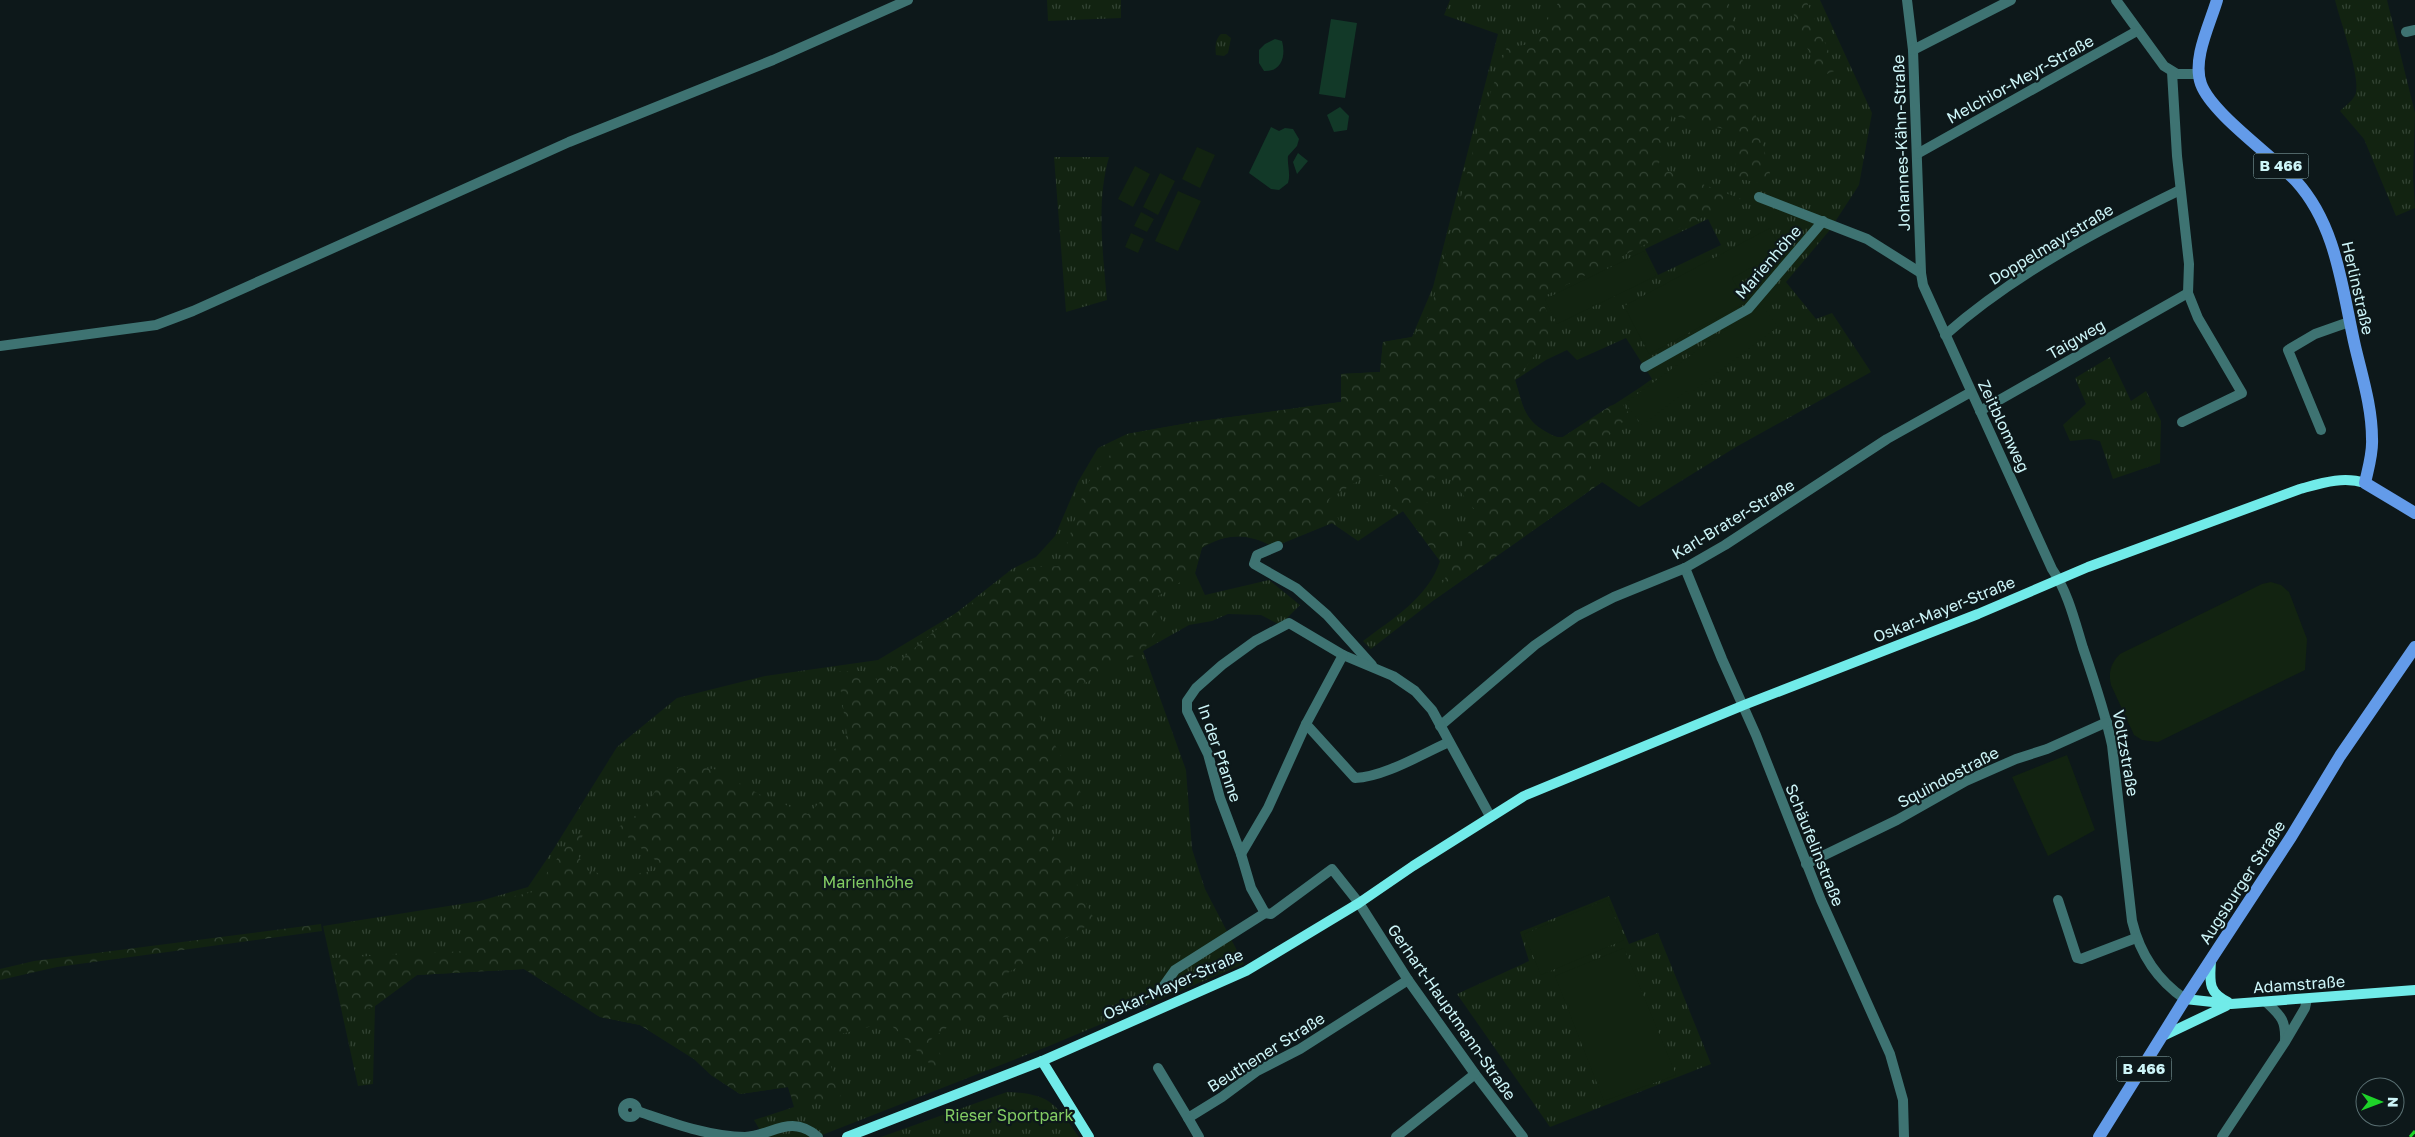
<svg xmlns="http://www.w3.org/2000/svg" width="2415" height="1137" viewBox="0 0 2415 1137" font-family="'Golos Text',sans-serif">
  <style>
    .grass { fill: url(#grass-tufts); fill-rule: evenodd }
    .forest { fill: url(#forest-crowns) }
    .pitch { fill: #122311 }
    .water { fill: #123928 }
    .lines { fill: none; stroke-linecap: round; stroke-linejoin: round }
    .street { stroke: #3e7372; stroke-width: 10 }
    .secondary { stroke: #71ebe9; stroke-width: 10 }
    .primary { stroke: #639be9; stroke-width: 12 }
    .rail { stroke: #1ed329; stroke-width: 3; stroke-dasharray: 8 6; stroke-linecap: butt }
    .labels { text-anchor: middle; stroke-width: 4.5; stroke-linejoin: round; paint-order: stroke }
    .shield { fill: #0d181a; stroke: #93b3b5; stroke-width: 1 }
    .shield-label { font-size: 15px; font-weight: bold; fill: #cdf5f8 }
    .street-label { font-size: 16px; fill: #cdf5f8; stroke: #0d181a }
    .park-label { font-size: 16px; fill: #83cd64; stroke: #0d181a }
  </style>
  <defs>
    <pattern id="grass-tufts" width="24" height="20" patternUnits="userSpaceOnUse" patternTransform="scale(1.25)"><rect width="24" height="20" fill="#122311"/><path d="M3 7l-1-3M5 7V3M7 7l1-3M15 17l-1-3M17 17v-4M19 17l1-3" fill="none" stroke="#334434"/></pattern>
    <pattern id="forest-crowns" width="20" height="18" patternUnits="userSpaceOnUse" patternTransform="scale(1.25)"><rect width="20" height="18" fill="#122311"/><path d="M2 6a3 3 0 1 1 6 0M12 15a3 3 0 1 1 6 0" fill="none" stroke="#334434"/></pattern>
  </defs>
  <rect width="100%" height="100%" fill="#0d181a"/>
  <g class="grass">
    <path d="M1047 0H1121V18L1048 21Z"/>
    <path d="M1450 0H1820L1872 113 1859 185 1829 231 1786 282 1816 319 1832 313 1871 372 1736 447 1639 507 1602 482 1434 600 1371 649 1363 641C1392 619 1428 598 1440 561L1403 511 1358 541 1332 523 1273 547C1249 532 1226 533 1202 548L1195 573 1205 595 1269 580 1300 605 1280 625 1261 615 1228 614 1212 621 1189 625 1143 651 1186 770 1192 849 1205 889 1244 964 1049 1046 817 1137H764L754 1120 794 1107 788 1087 740 1094 711 1075 694 1059 640 1025 600 1017 524 969 417 975 375 1006 373 1084 358 1086 323 926 480 901 528 887 553 850 617 747 677 698 765 676 878 660 956 613 1012 569 1036 557 1055 536 1078 482 1098 448 1127 434 1194 422 1341 402V374L1380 372 1383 342 1412 337 1433 287 1498 34 1444 15ZM1708 219 1721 245 1658 275 1645 249ZM1626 338 1652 379C1623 400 1593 417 1563 437 1557 438 1554 436 1548 433 1523 420 1523 405 1515 380L1546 360 1567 350 1577 360Z"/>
    <path d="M2335 0H2387L2415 113 2413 177 2415 208 2396 216 2364 139 2340 111C2345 106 2354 100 2356 93 2360 74 2340 21 2335 0Z"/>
    <path d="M1221 34H1226L1231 38 1228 53 1224 56 1216 55C1215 48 1215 39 1221 34Z"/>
    <path d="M1054 157H1109C1096 202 1103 254 1107 300L1066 312Z"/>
    <path d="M2110 357 2131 401 2146 391 2161 421 2160 463 2113 479 2100 441 2090 439 2070 441 2063 425 2086 404 2075 378Z"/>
    <path d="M1609 896 1629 944 1658 933 1711 1064 1550 1127 1457 994 1529 961 1520 932Z"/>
    <path d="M1007 1092C1050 1093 1056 1104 1079 1137H881Z"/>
  </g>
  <g class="forest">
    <path d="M1560 0H1728L1773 186 1736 178 1735 132 1672 115 1658 167 1741 199 1646 244 1541 298 1555 331 1515 380C1523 405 1523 420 1548 433 1553 436 1557 438 1563 437L1610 406 1621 402 1630 415 1585 459 1602 482 1434 600 1478 514 1443 470 1419 494 1456 533 1440 561 1403 511 1392 518 1396 475 1366 476 1329 499 1344 531 1332 523 1273 547C1249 533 1226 533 1202 547L1195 573 1150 601 1163 622 1143 651 1036 710 1087 804 1048 825 1095 921 1001 977 1015 1016 955 1022 931 1039 947 1065 937 1071 888 1022 822 1039 841 1096 795 1107 788 1087 740 1094 711 1075 694 1059 640 1025 600 1017 524 969 417 975 375 1006 344 1019 331 958 466 951 460 908 533 892 575 834H583L577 853 586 870 614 877 666 869 617 828 641 812 665 776 681 766 714 769 759 794 808 814 826 796 815 771 847 735 838 671H863L877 680 956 613 1030 567 1060 566 1086 485 1127 434 1194 422 1341 402V374L1380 372 1383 342 1412 337 1429 316 1483 114 1507 47 1532 44Z"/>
    <path d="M1788 0H1806L1837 70 1819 77Z"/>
    <path d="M321 924 322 931 57 967 0 980V969L34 961Z"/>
  </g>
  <g class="pitch">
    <path d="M1197 147 1215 155 1200 188 1182 179Z"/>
    <path d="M1135 166 1150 174 1133 207 1118 199Z"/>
    <path d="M1160 173 1175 181 1158 215 1143 207Z"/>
    <path d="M1178 191 1201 201 1178 251 1155 241Z"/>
    <path d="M1141 212 1154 219 1147 232 1134 226Z"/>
    <path d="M1770 228 1782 251 1732 278 1745 303 1649 354 1624 306Z"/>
    <path d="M1131 233 1144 239 1138 253 1125 247Z"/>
    <path d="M1644 251 1656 276 1557 324 1545 299Z"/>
    <path d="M1761 304 1778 327 1689 394 1687 391 1642 425 1625 403Z"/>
    <path d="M2271 582 2281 585 2289 592 2307 639 2305 670 2158 742 2142 740 2134 735 2111 685C2108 672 2111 663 2120 654L2262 584Z"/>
    <path d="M2067 755 2095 830 2048 856 2012 777Z"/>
    <path d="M1607 899 1624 940 1541 975 1524 934Z"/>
    <path d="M1624 948 1676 1075 1604 1101 1555 976Z"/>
  </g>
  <g class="water">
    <path d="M1331 19 1357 23 1345 98 1319 94Z"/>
    <path d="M1275 39 1282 41C1286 55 1282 72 1264 71L1259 63V50L1265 44Z"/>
    <path d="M1340 107 1349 116 1347 130 1334 132 1327 115Z"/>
    <path d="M1271 127 1279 131 1285 128 1293 129 1299 139 1297 146 1288 156C1287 165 1291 174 1288 183L1279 190 1271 189 1249 173Z"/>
    <path d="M1298 153 1308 161 1297 174 1293 162Z"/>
  </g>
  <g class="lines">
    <g class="street">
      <path d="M1907 0 1913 50 1921 273 1923 285 2052 569C2068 592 2075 622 2083 648 2094 680 2105 712 2112 745L2132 921C2140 954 2157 980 2185 999"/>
      <path d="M2116 0 2164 66 2177 74H2199"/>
      <path d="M2406 32 2415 30"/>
      <path d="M1913 50 2011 0"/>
      <path d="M1917 154 2137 31"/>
      <path d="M1759 197 1867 239 1921 273"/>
      <path d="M1945 335C2014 274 2098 230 2180 190"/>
      <path d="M0 346 156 325 193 311 569 142 773 60 908 0"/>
      <path d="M1645 367 1748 309 1823 221"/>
      <path d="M1980 411 2188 293 2189 264 2177 156 2172 72"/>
      <path d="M2182 422 2242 393 2198 318 2188 293"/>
      <path d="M2321 430 2288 350 2315 334 2349 322"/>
      <path d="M1278 546 1257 555 1254 564 1296 588 1327 615 1372 665"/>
      <path d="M1685 568 1722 659 1756 735 1821 900 1890 1054 1903 1100 1904 1137"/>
      <path d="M1306 724 1355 778C1384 777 1422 754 1449 742"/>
      <path d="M1440 726 1535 645 1577 616 1614 597 1685 568 1725 545 1887 439 1971 392"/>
      <path d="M1490 816 1432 710 1415 691 1393 676 1343 655 1289 623 1255 641 1222 665 1196 688 1187 701V711L1208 754 1220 798 1241 854 1251 888 1265 913 1271 914 1332 869 1359 903 1408 980 1475 1074 1523 1137"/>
      <path d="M1241 854 1268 808 1306 724 1343 655"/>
      <path d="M1806 864 1897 820 1966 781 2016 759 2047 749 2107 722"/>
      <path d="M2058 900 2077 958 2081 959 2136 938"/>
      <path d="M1163 987 1175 970 1265 913"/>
      <path d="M2266 1002C2281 1016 2286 1020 2285 1041"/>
      <path d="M1158 1068 1188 1118 1222 1097 1257 1071 1300 1049 1408 980"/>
      <circle cx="630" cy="1110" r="7"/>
      <path d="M637 1111C670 1122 709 1137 745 1137 772 1136 790 1113 818 1137"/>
      <path d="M1188 1118 1199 1137"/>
      <path d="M1396 1137 1475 1074"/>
      <path d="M2222 1137 2285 1042 2305 1008 2307 999"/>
    </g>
    <g class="secondary">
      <path d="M2211 960C2210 981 2207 992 2228 1002"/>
      <path d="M2185 999 2231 1004 2415 990"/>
      <path d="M2165 1035 2226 1006"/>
      <path d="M1042 1061 1089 1137"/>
      <path d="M847 1137 1042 1061 1246 971 1359 903 1413 866 1524 796 1744 705 1978 614 2088 567 2300 489C2322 483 2343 476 2365 483"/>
    </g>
    <g class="primary">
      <path d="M2217 0C2210 24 2192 59 2201 84 2212 114 2272 155 2296 181 2337 226 2342 289 2355 346 2362 376 2372 407 2372 439 2373 453 2368 469 2365 483L2415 513"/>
      <path d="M2099 1137 2185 999 2291 837 2340 756 2415 647"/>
    </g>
    <path class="rail" d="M2410 1137 2415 1131"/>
  </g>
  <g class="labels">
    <g class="shield">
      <rect x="2253.5" y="153.5" width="55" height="25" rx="4"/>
      <rect x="2116.5" y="1056.5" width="55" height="25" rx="4"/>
    </g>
    <g class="shield-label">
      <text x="2281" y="171">B 466</text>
      <text x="2144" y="1074">B 466</text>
    </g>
    <g class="street-label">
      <text transform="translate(2020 79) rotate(-29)" y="6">Melchior-Meyr-Straße</text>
      <text transform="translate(1901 143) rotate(-92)" y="6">Johannes-Kähn-Straße</text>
      <text transform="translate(2051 244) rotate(-31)" y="6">Doppelmayrstraße</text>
      <text transform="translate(1768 262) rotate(-49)" y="6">Marienhöhe</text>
      <text transform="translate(2358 288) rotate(77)" y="6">Herlinstraße</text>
      <text transform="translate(2076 339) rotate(-30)" y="6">Taigweg</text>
      <text transform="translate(2004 426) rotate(65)" y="6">Zeitblomweg</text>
      <text transform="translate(1733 519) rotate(-31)" y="6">Karl-Brater-Straße</text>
      <text transform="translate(1944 609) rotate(-22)" y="6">Oskar-Mayer-Straße</text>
      <text transform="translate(1220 753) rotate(71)" y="6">In der Pfanne</text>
      <text transform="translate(2126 753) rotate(80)" y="6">Voltzstraße</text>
      <text transform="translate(1948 777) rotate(-28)" y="6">Squindostraße</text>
      <text transform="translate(1815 845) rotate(68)" y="6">Schäufelinstraße</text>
      <text transform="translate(2242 882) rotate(-57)" y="6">Augsburger Straße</text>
      <text transform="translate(1173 984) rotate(-24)" y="6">Oskar-Mayer-Straße</text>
      <text transform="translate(2299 984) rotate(-4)" y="6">Adamstraße</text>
      <text transform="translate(1452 1012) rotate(55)" y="6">Gerhart-Hauptmann-Straße</text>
      <text transform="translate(1266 1052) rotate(-32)" y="6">Beuthener Straße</text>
    </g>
    <g class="park-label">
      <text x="868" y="888">Marienhöhe</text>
      <text x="1009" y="1121">Rieser Sportpark</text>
    </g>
  </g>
  <g transform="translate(2380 1102) rotate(91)"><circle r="24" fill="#0d181a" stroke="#5a7073"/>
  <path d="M0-4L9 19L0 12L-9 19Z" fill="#1ed329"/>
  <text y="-8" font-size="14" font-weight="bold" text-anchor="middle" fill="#cdf5f8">N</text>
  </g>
</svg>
